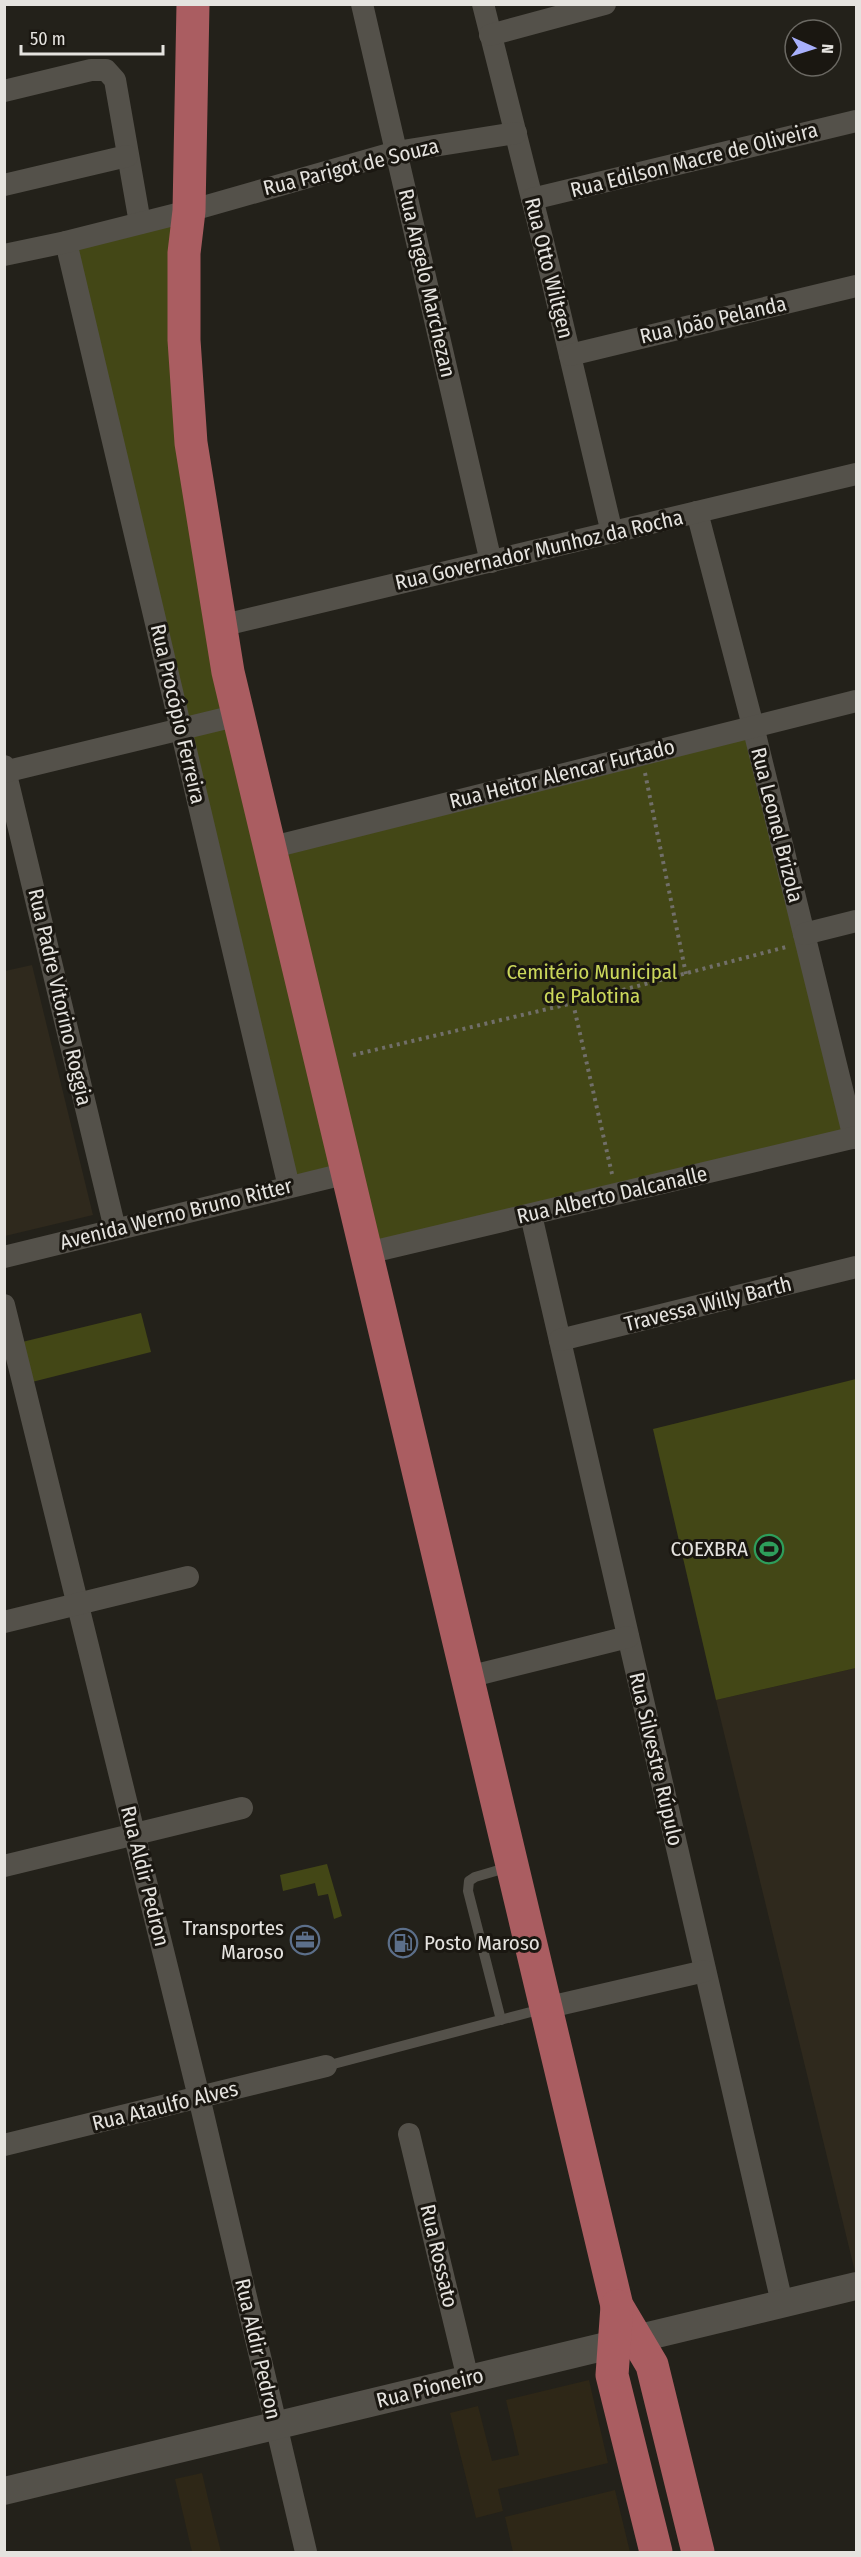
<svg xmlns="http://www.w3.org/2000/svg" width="861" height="2557" viewBox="0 0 861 2557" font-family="'Fira Sans Condensed',sans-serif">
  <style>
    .commercial { fill: #2e2717 }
    .built { fill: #2f291d }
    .green { fill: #434716 }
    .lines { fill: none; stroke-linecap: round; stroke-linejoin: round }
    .path { stroke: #716f69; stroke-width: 4; stroke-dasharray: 3 4.5; stroke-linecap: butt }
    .service { stroke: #54514a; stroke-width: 10 }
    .minor { stroke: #54514a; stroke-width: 22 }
    .tertiary { stroke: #54514a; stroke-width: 28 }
    .primary { stroke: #aa5d61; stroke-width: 33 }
    .labels { text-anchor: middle; stroke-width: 6; stroke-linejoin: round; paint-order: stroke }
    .street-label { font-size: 21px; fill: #e5e3df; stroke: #1a1711 }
    .park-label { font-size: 21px; fill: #cbd75b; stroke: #1a1711 }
    .poi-label { font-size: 21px; fill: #e5e3df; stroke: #1a1711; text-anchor: end }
  </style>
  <rect width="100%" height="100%" fill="#23211a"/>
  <g class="commercial">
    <path d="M589 2380 608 2463 498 2489 503 2511 476 2518 450 2413 478 2406 492 2461 519 2455 506 2400Z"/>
    <path d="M202 2473 215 2528 221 2552H192L175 2479Z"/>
    <path d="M615 2490 630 2552H513L505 2517Z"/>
  </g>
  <g class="built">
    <path d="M32 965 93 1215 5 1236V971Z"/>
    <path d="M856 1668V2276L716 1700Z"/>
  </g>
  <g class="green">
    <path d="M189 211 184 340 269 848 753 726 854 1138 367 1253 348 1173 289 1187 66 242Z"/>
    <path d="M141 1313 151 1352 24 1384 14 1344Z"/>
    <path d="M856 1379V1668L716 1700 653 1429Z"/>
    <path d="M327 1864 342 1916 334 1919 328 1894 318 1896 315 1883 283 1891 280 1875Z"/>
  </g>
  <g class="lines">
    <g class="path">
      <path d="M645 773 686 974"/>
      <path d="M573 1003 612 1174"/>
      <path d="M353 1055 573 1003 786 947"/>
    </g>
    <g class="service">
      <path d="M501 2020 468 1891 469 1881 475 1877 509 1867"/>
      <path d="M326 2066 542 2009"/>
    </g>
    <g class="minor">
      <path d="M362 4 491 562"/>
      <path d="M483 4 544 246 612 533"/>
      <path d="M490 35 605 4"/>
      <path d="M4 91 91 70H106L115 80 140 223"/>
      <path d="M4 185 127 156"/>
      <path d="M532 199 856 121"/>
      <path d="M66 242 289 1187"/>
      <path d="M4 255 66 242 189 211 396 152 516 133"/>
      <path d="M570 355 856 286"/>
      <path d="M697 512 753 726 854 1138"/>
      <path d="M220 626 856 474"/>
      <path d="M4 766 115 1229"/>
      <path d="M4 772 239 715"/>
      <path d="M269 848 856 701"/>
      <path d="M804 934 856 921"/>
      <path d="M531 1215 782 2303"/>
      <path d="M367 1253 856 1137"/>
      <path d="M4 1257 348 1173"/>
      <path d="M4 1305 199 2097 306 2552"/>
      <path d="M560 1340 856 1267"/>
      <path d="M4 1622 188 1577"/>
      <path d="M468 1677 628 1637"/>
      <path d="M4 1866 242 1808"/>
      <path d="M545 2008 705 1971"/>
      <path d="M409 2134 468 2379"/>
      <path d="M4 2145 326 2066"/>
    </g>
    <path class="tertiary" d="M4 2491 856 2286"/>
    <g class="primary">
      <path d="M193 4 189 211 184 253V340L191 443 228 672 617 2306 652 2365 698 2552"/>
      <path d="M617 2306 612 2375 656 2552"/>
    </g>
  </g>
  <defs>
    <g id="stadium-ring" transform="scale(1.5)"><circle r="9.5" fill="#1a1711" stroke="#2e9e5b" stroke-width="1.5"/><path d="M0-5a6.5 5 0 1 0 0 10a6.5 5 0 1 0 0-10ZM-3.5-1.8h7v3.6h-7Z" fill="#2e9e5b"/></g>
    <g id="office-ring" transform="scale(1.5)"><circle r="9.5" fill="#1a1711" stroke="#5c6f8a" stroke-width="1.5"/><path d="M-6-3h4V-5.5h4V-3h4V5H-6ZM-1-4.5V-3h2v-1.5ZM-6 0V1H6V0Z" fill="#5c6f8a"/></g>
    <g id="fuel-ring" transform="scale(1.5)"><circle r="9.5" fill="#1a1711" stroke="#5c6f8a" stroke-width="1.5"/><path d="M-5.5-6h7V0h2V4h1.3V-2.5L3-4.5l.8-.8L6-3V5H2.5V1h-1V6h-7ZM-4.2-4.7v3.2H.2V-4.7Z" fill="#5c6f8a"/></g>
  </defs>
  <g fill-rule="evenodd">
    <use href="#stadium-ring" x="769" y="1549"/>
    <use href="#office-ring" x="305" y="1940"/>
    <use href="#fuel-ring" x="403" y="1943"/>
  </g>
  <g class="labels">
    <g class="street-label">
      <text transform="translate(694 160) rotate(-14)" y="7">Rua Edilson Macre de Oliveira</text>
      <text transform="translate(351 167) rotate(-14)" y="7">Rua Parigot de Souza</text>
      <text transform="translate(549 268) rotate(76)" y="7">Rua Otto Wiltgen</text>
      <text transform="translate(427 283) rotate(77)" y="7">Rua Angelo Marchezan</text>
      <text transform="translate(713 320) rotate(-13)" y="7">Rua João Pelanda</text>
      <text transform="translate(539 550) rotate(-13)" y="7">Rua Governador Munhoz da Rocha</text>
      <text transform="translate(178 714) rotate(77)" y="7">Rua Procópio Ferreira</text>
      <text transform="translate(562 774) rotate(-14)" y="7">Rua Heitor Alencar Furtado</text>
      <text transform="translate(777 825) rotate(76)" y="7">Rua Leonel Brizola</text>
      <text transform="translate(60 997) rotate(77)" y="7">Rua Padre Vitorino Roggia</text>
      <text transform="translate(612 1195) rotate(-13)" y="7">Rua Alberto Dalcanalle</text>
      <text transform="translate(176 1214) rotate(-14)" y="7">Avenida Werno Bruno Ritter</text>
      <text transform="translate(708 1304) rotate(-14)" y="7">Travessa Willy Barth</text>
      <text transform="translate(656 1759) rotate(77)" y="7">Rua Silvestre Rúpulo</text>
      <text transform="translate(145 1876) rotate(76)" y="7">Rua Aldir Pedron</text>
      <text transform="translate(165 2106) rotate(-14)" y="7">Rua Ataulfo Alves</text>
      <text transform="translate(439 2256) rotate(77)" y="7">Rua Rossato</text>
      <text transform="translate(258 2349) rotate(77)" y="7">Rua Aldir Pedron</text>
      <text transform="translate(430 2388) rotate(-14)" y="7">Rua Pioneiro</text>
    </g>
    <g class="park-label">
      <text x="592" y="979">Cemitério Municipal<tspan x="592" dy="24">de Palotina</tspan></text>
    </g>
    <g class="poi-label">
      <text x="748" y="1556">COEXBRA</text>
      <text x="284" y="1935">Transportes<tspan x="284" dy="24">Maroso</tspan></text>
      <text x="424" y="1950" text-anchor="start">Posto Maroso</text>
    </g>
  </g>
  <rect width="861" height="2557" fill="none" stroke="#e5e3df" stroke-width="12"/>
  <g transform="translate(813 48) rotate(93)"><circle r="28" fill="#1a1711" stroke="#6b6963" stroke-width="1.5"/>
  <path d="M0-4.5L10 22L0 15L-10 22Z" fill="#a8b0fc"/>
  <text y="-9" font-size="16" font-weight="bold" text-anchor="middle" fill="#e5e3df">N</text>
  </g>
  <path d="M21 45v9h142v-9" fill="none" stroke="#e5e3df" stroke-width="3"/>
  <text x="30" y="45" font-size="18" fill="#e5e3df" stroke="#1a1711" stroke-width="4.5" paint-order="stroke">50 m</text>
</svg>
